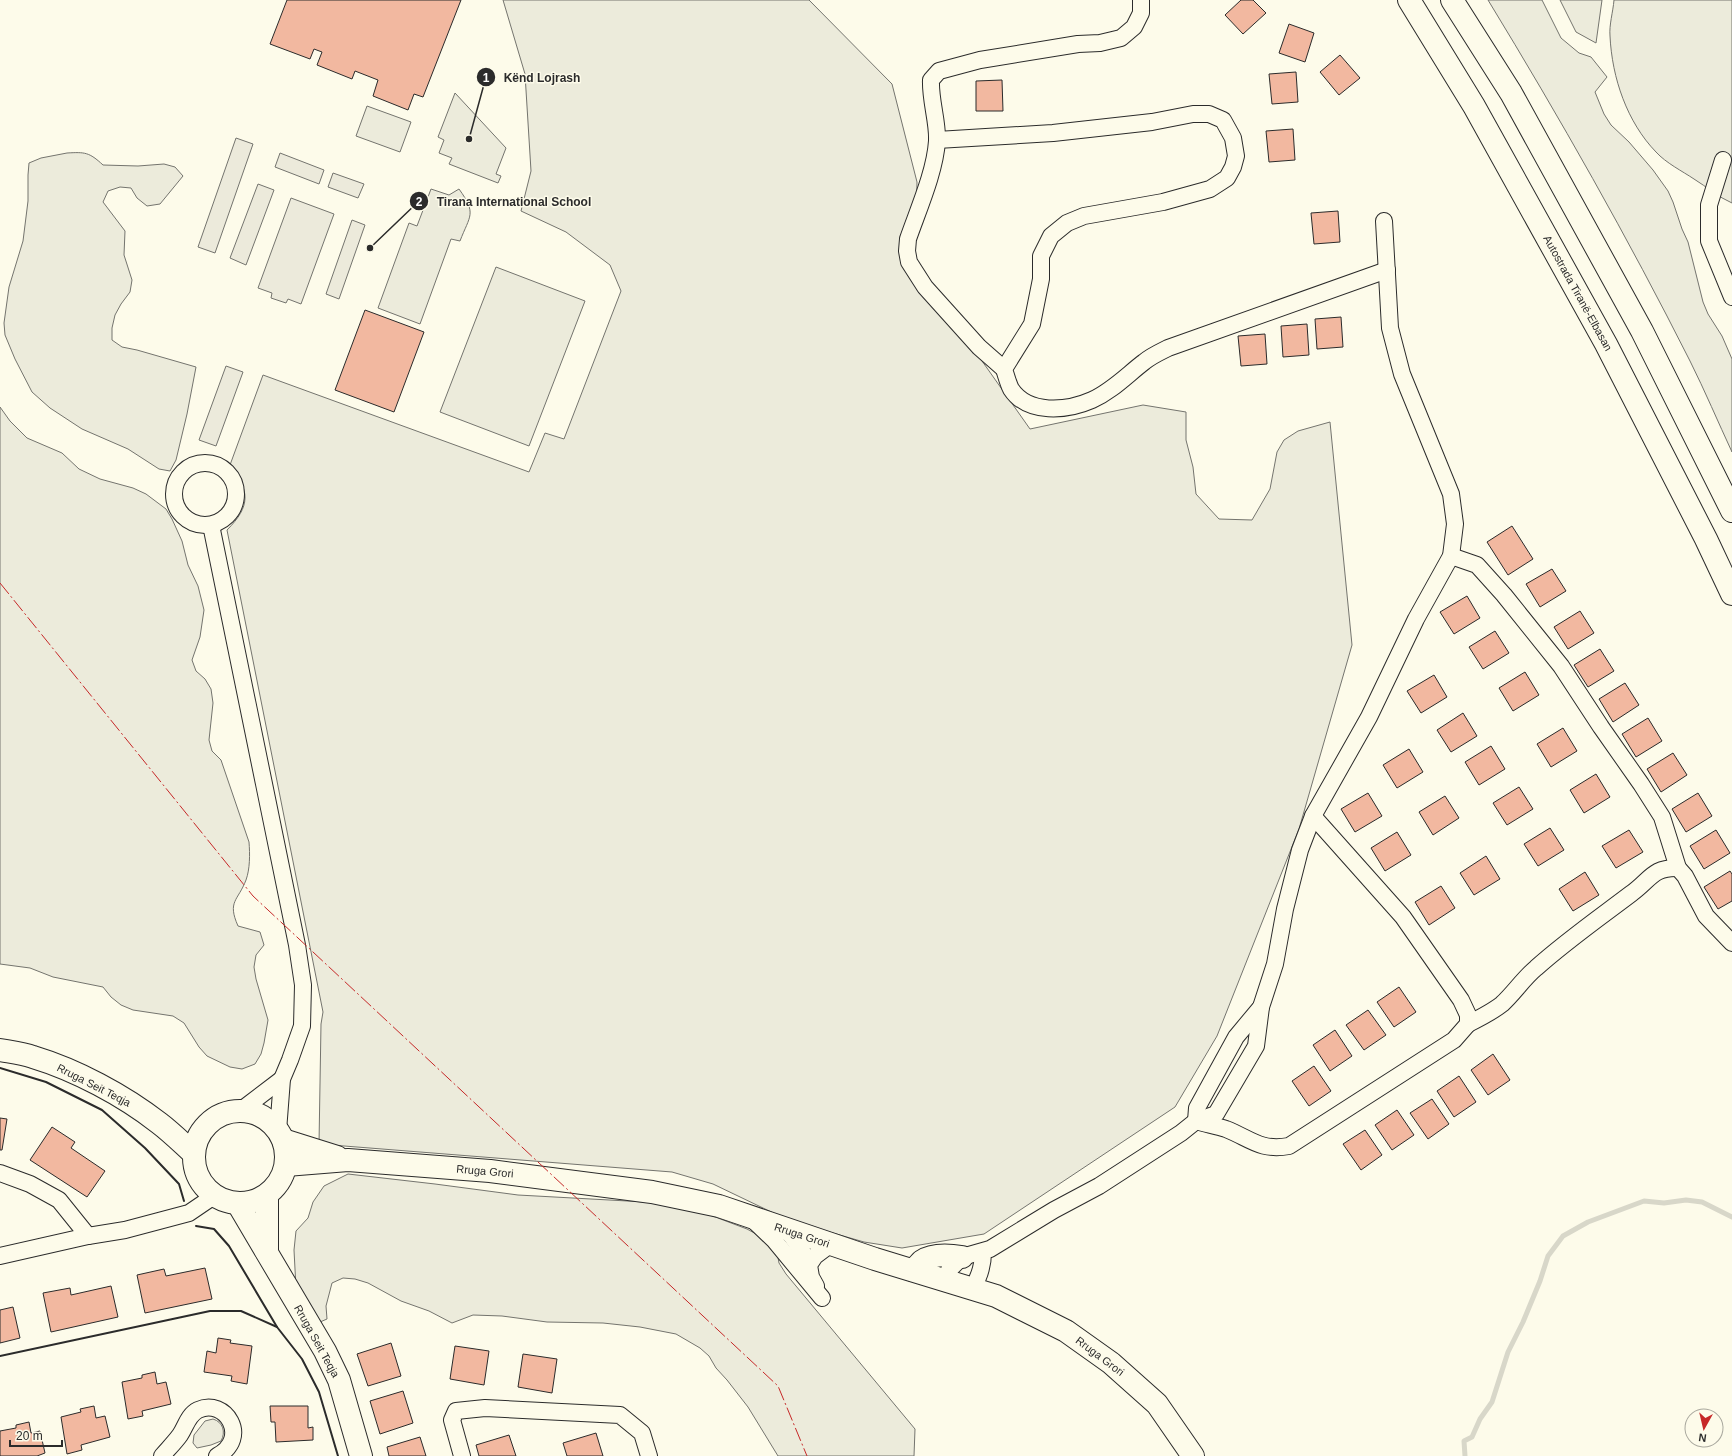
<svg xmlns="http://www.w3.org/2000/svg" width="1732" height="1456" viewBox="0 0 1732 1456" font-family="Arial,sans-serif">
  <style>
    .green { fill: #ecebdb; stroke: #74746e }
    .parking { fill: #eceadb; stroke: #74746e }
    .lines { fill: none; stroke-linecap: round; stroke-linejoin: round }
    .stream { stroke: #d8d7c9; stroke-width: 5 }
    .building { fill: #f2b8a0; stroke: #2b2b2b }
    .street-casing { stroke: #2b2b2b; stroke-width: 18 }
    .secondary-casing { stroke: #2b2b2b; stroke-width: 24 }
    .highway-casing { stroke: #2b2b2b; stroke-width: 24 }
    .street { stroke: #fdfbea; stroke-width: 16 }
    .secondary { stroke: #fdfbea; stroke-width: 22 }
    .highway { stroke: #fdfbea; stroke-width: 22 }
    .wall { stroke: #2b2b2b; stroke-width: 2 }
    .power { stroke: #c62828; stroke-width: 1; stroke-dasharray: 14 3 2 3; stroke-linecap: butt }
    .labels { text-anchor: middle; stroke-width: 3; stroke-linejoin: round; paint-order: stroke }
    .street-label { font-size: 11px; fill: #2b2b2b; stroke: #fdfbea }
    .leader { fill: none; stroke: #2b2b2b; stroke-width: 1.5 }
    .callout-dot { fill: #2b2b2b; stroke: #fdfbea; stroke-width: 1.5 }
    .mark-label { font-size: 12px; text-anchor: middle; font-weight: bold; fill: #fff }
    .callout-label { font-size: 12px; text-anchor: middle; font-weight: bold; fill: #2b2b2b; stroke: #fdfbea; stroke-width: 3; stroke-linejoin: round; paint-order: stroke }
  </style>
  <rect width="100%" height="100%" fill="#fdfbea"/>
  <g class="green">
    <path d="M503 0H809L892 84 917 182 915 266 1030 429 1143 405 1186 412V440L1193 467 1196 494 1219 519 1252 520 1270 489 1277 452 1284 440 1298 431 1330 422 1352 645 1299 829 1217 1036 1175 1107 984 1234 902 1248 864 1242 788 1220 713 1184 672 1172 319 1144 321 1024 323 1012 227 530C251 506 250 491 230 465L263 375 529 472 545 433 564 439 621 291 610 265 566 232 521 211 531 171 525 74Z"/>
    <path d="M1488 0H1542L1561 38 1579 53 1591 57 1607 77 1595 92 1604 114 1611 125 1629 142 1653 170 1668 191 1673 202 1682 229 1688 242 1703 302 1708 314 1722 336 1732 359V452C1718 422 1705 391 1690 361 1628 238 1560 118 1488 0Z"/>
    <path d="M1560 0H1602L1596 43 1576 32Z"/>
    <path d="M1614 0H1732V203C1718 197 1707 187 1694 179 1682 171 1666 163 1656 152 1627 122 1612 78 1610 36 1609 25 1613 12 1614 0Z"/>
    <path d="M455 93 506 148 496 174 501 176 498 183 449 164 452 158 439 153 444 140 438 137Z"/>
    <path d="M367 106 411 122 400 152 356 136Z"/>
    <path d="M67 153C85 152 89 152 103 165L138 166 164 164 175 167 183 176 160 204 147 206 137 198 131 188 120 187 108 191 103 202 125 231 124 255 132 280 130 292 121 304 115 315 112 328V340L122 347 137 350 196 367 187 414 176 460 170 471 159 469 128 449 82 429 50 408 32 392 15 359 5 335 4 323 9 287 23 241 28 201V175L29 163 41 158Z"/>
    <path d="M431 189 449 195 459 189C477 214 470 215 460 241L451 239 420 324 378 308 409 223 417 226Z"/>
    <path d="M496 267 585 301 529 446 440 412Z"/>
    <path d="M0 407 10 421 27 438 62 453 79 469 100 479 133 488 146 494 166 509 172 519 182 541 188 565 198 586 204 610 200 637 192 660 196 671 205 679 211 689 213 703 209 740 212 751 221 760 249 842C250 854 250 869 246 880 238 901 227 901 238 926L260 932 264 945 256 955 254 967 256 979 268 1020 264 1043 261 1054 255 1064 242 1069 230 1067 207 1056 199 1047 184 1023 173 1016 133 1010 121 1005 111 997 103 987 53 977 30 968 0 964Z"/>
    <path d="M348 1174 435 1184 518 1195 664 1203 702 1212 747 1229 769 1241 777 1252 779 1263 786 1274 915 1429 914 1456H778L748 1407 727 1380 716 1368 709 1356 700 1348 676 1334 640 1327 603 1323 547 1322 502 1316 473 1315 452 1323 429 1311 401 1301 368 1283 355 1279 343 1278 332 1283 326 1306 327 1319 320 1322 296 1288 294 1250 296 1231 308 1218 313 1202 324 1186Z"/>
    <path d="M213 1419C223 1422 226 1432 221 1441L211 1445 197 1448 193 1443 194 1435 205 1421Z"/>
  </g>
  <g class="parking">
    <path d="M236 138 253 144 215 253 198 247Z"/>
    <path d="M280 153 324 170 319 184 275 167Z"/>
    <path d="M333 173 364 184 358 198 328 187Z"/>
    <path d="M258 184 274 190 246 265 230 258Z"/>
    <path d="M291 198 334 214 301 304 288 299 286 303 271 298 272 293 258 288Z"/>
    <path d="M352 220 365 225 339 299 326 294Z"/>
    <path d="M226 366 243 372 216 446 199 440Z"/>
  </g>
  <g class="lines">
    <path class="stream" d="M1465 1456 1464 1441 1472 1437 1480 1419 1492 1402 1508 1352 1523 1322 1540 1281 1548 1256 1563 1236 1588 1222 1644 1201 1664 1203 1686 1200 1702 1202 1732 1217"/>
  </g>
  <g class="building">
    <path d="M287 0H461L423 97 414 94 408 110 373 96 378 80 355 71 352 79 317 65 322 52 314 49 310 59 270 44Z"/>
    <path d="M1241 0H1253L1266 13 1243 34 1225 15Z"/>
    <path d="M1289 24 1314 33 1305 62 1279 53Z"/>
    <path d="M1340 55 1360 78 1339 95 1320 72Z"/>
    <path d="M1296 72 1298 102 1272 104 1269 74Z"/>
    <path d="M1002 80 1003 111H976V81Z"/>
    <path d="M1293 129 1295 160 1269 162 1266 131Z"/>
    <path d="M1338 211 1340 242 1314 244 1311 213Z"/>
    <path d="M365 310 424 332 394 412 335 390Z"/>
    <path d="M1341 317 1343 347 1317 349 1315 319Z"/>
    <path d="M1307 324 1309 355 1283 357 1281 326Z"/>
    <path d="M1265 334 1267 364 1241 366 1238 336Z"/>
    <path d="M1512 526 1533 559 1508 575 1487 542Z"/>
    <path d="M1552 569 1566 591 1540 607 1526 584Z"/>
    <path d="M1467 596 1480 618 1454 634 1440 612Z"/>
    <path d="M1580 611 1594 633 1568 649 1554 627Z"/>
    <path d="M1495 631 1509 653 1483 669 1469 647Z"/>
    <path d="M1600 649 1614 671 1588 687 1574 665Z"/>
    <path d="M1525 672 1539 695 1513 711 1499 688Z"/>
    <path d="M1434 675 1447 697 1421 713 1407 691Z"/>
    <path d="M1625 683 1639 705 1613 722 1599 699Z"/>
    <path d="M1463 713 1477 736 1451 752 1437 730Z"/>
    <path d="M1648 718 1662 741 1636 757 1622 734Z"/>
    <path d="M1563 728 1577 751 1551 767 1537 744Z"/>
    <path d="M1491 746 1505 769 1479 785 1465 762Z"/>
    <path d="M1409 749 1423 772 1397 788 1383 765Z"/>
    <path d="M1673 753 1687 775 1661 792 1647 769Z"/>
    <path d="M1596 774 1610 797 1584 813 1570 790Z"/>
    <path d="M1519 787 1533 809 1507 825 1493 803Z"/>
    <path d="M1368 793 1382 816 1355 832 1341 809Z"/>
    <path d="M1698 793 1712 816 1686 832 1672 809Z"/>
    <path d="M1445 796 1459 818 1433 835 1419 812Z"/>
    <path d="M1550 828 1564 850 1538 866 1524 844Z"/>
    <path d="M1629 830 1643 852 1616 868 1602 846Z"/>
    <path d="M1716 830 1730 853 1704 869 1690 846Z"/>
    <path d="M1397 832 1411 855 1385 871 1371 848Z"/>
    <path d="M1486 856 1500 879 1474 895 1460 873Z"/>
    <path d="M1730 871 1732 874V901L1718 909 1704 887Z"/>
    <path d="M1585 872 1599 895 1573 911 1559 889Z"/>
    <path d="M1441 886 1455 908 1429 925 1415 902Z"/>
    <path d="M1399 987 1416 1012 1394 1027 1377 1002Z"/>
    <path d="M1368 1010 1386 1035 1364 1050 1346 1025Z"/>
    <path d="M1335 1030 1352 1056 1330 1071 1313 1045Z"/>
    <path d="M1493 1054 1510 1080 1488 1095 1471 1070Z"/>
    <path d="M1314 1066 1331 1091 1309 1106 1292 1081Z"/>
    <path d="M1459 1076 1476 1102 1454 1117 1437 1091Z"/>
    <path d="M1432 1099 1449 1124 1428 1139 1410 1113Z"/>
    <path d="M1397 1110 1414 1135 1392 1150 1375 1125Z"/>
    <path d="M0 1118 7 1119 2 1150H0Z"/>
    <path d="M52 1127 75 1142 71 1148 105 1171 87 1197 30 1160Z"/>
    <path d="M1365 1130 1382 1155 1361 1170 1343 1144Z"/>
    <path d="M205 1268 212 1299 145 1313 137 1275 164 1269 166 1276Z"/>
    <path d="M111 1286 118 1317 51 1332 43 1293 70 1288 71 1295Z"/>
    <path d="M13 1307 20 1338 0 1343V1310Z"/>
    <path d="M218 1338 231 1340 230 1343 252 1346 247 1384 231 1381 232 1376 204 1372 207 1351 216 1353Z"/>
    <path d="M391 1343 401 1376 368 1386 357 1354Z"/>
    <path d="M455 1346 489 1351 484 1385 450 1379Z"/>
    <path d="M523 1354 557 1359 552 1393 518 1387Z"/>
    <path d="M155 1372 157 1384 166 1382 171 1404 142 1411 143 1416 128 1419 122 1382 142 1378V1375Z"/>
    <path d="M403 1391 413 1423 380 1434 370 1401Z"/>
    <path d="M94 1406 96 1418 105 1416 110 1437 81 1445 82 1450 67 1454 61 1417 81 1412 80 1409Z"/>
    <path d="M270 1406H308V1428L313 1427V1440L276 1442 275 1422H271Z"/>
    <path d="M29 1422 31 1433 40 1431 45 1453 37 1456H0V1431L16 1428V1425Z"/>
    <path d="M596 1433 603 1456H567L563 1443Z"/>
    <path d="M509 1435 516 1456H479L476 1445Z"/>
    <path d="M420 1437 426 1456H389L387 1447Z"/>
  </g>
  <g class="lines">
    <g class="street-casing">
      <g id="street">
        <path d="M937 140 1053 133 1152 122 1193 114H1209L1223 120 1233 138 1236 156 1233 167 1227 178 1210 189 1163 202 1084 216 1067 223 1051 236 1041 256V279L1032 324 1004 369C1006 375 1008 383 1011 389 1028 415 1067 411 1092 400 1112 391 1127 375 1144 362 1151 356 1160 352 1168 348L1387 270"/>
        <path d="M1723 160 1709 205V241L1732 297"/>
        <path d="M1004 369 979 347 925 287 909 262 907 251 908 239C918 210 935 172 937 141 938 122 930 100 931 80L939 71 980 60 1078 44 1100 43 1121 38 1134 27 1141 13V0"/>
        <circle cx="205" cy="494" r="31"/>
        <path d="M211 525 297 945 303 985 302 1026 290 1060 282 1079 278 1131"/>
        <path d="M1451 556 1477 565 1504 595 1561 666 1601 727 1641 784 1662 817 1678 868 1685 876 1706 916 1732 943"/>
        <path d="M1468 1024C1480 1018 1492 1012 1502 1004 1514 993 1523 979 1536 968 1566 941 1599 918 1632 893 1650 880 1653 867 1678 868"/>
        <path d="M240 1111 282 1079"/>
        <path d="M1196 1121C1206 1124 1217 1126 1226 1129 1251 1139 1260 1151 1289 1146L1454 1040 1468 1024V1015L1461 1000 1403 917 1313 816"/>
        <path d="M1196 1121 1197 1108 1236 1037 1261 1007"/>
        <path d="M0 1173 30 1184 59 1200 88 1236"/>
        <path d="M753 1220 774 1240 822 1298"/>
        <path d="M787 1230 804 1254 809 1265"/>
        <path d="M0 1256 88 1236 125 1230 189 1213 214 1196"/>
        <path d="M947 1281 949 1270 962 1257 990 1249 1054 1210 1099 1186 1181 1133 1196 1121 1216 1114 1256 1046 1261 1007 1275 964 1285 909 1300 850 1313 816 1369 717 1416 619 1451 556 1455 524 1451 494 1402 374 1390 328 1384 221"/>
        <path d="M816 1286 811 1277 809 1265 815 1256 831 1244"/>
        <path d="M972 1289C979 1278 983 1265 983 1252"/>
        <path d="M162 1456C168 1449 175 1442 180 1435 186 1426 188 1415 198 1410 225 1397 251 1438 217 1456"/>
        <path d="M462 1456 452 1420 456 1411 485 1408 620 1415 642 1433 649 1456"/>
      </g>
    </g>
    <g class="secondary-casing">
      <g id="secondary">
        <path d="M0 1050C11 1052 22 1053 33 1057 76 1070 123 1095 159 1123 171 1132 182 1143 193 1153"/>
        <circle cx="240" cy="1157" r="46"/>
        <path d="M283 1140 337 1157"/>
        <path d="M286 1165 348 1160 490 1171 652 1192 719 1206 875 1259 996 1296 1066 1331 1111 1363 1157 1404 1193 1456"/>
        <path d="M267 1195V1252"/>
        <path d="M238 1204 325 1351 339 1380 361 1456"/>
        <path d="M913 1270C916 1268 919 1264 922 1261 932 1254 950 1255 962 1257"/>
      </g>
    </g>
    <g class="highway-casing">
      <g id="highway">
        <path d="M1409 0 1474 106 1606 344 1706 539 1732 594"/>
        <path d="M1452 0 1511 93 1642 331 1732 511"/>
      </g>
    </g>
    <use href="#street" class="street"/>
    <use href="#secondary" class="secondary"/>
    <use href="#highway" class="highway"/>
    <g class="wall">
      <path d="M0 1068 46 1082 102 1110 145 1148 179 1184 184 1201"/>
      <path d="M196 1226 214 1229 229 1246 277 1327"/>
      <path d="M0 1356 210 1311H241L277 1327 302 1359 319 1392 338 1456"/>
    </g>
    <path class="power" d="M0 583 253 896 778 1386 807 1456"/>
  </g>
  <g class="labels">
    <g class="street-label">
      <text transform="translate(1578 293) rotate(61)" y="4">Autostrada Tiranë-Elbasan</text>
      <text transform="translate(94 1085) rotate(27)" y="4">Rruga Seit Teqja</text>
      <text transform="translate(485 1171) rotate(5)" y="4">Rruga Grori</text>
      <text transform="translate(802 1235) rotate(18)" y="4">Rruga Grori</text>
      <text transform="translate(317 1341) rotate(61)" y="4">Rruga Seit Teqja</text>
      <text transform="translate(1100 1356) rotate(37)" y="4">Rruga Grori</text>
    </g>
  </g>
  <path class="leader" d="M469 139L486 77M370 248L419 201"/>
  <g class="callout-dot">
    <circle cx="469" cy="139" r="4"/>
    <circle cx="370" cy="248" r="4"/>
    <circle cx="486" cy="77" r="10"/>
    <circle cx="419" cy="201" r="10"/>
  </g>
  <g class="mark-label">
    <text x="486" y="82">1</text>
    <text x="419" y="206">2</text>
  </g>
  <g class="callout-label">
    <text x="542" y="82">Kënd Lojrash</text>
    <text x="514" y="206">Tirana International School</text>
  </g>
  <g transform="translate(1704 1428) rotate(188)"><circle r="19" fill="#fdfbea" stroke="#a9a89e"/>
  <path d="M0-3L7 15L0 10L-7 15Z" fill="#c62828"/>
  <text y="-6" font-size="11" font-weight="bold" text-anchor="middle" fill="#2b2b2b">N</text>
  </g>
  <path d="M10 1440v6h52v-6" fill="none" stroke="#2b2b2b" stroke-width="2"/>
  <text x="16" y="1440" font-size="12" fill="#2b2b2b" stroke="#fdfbea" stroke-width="3" paint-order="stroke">20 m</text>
</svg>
